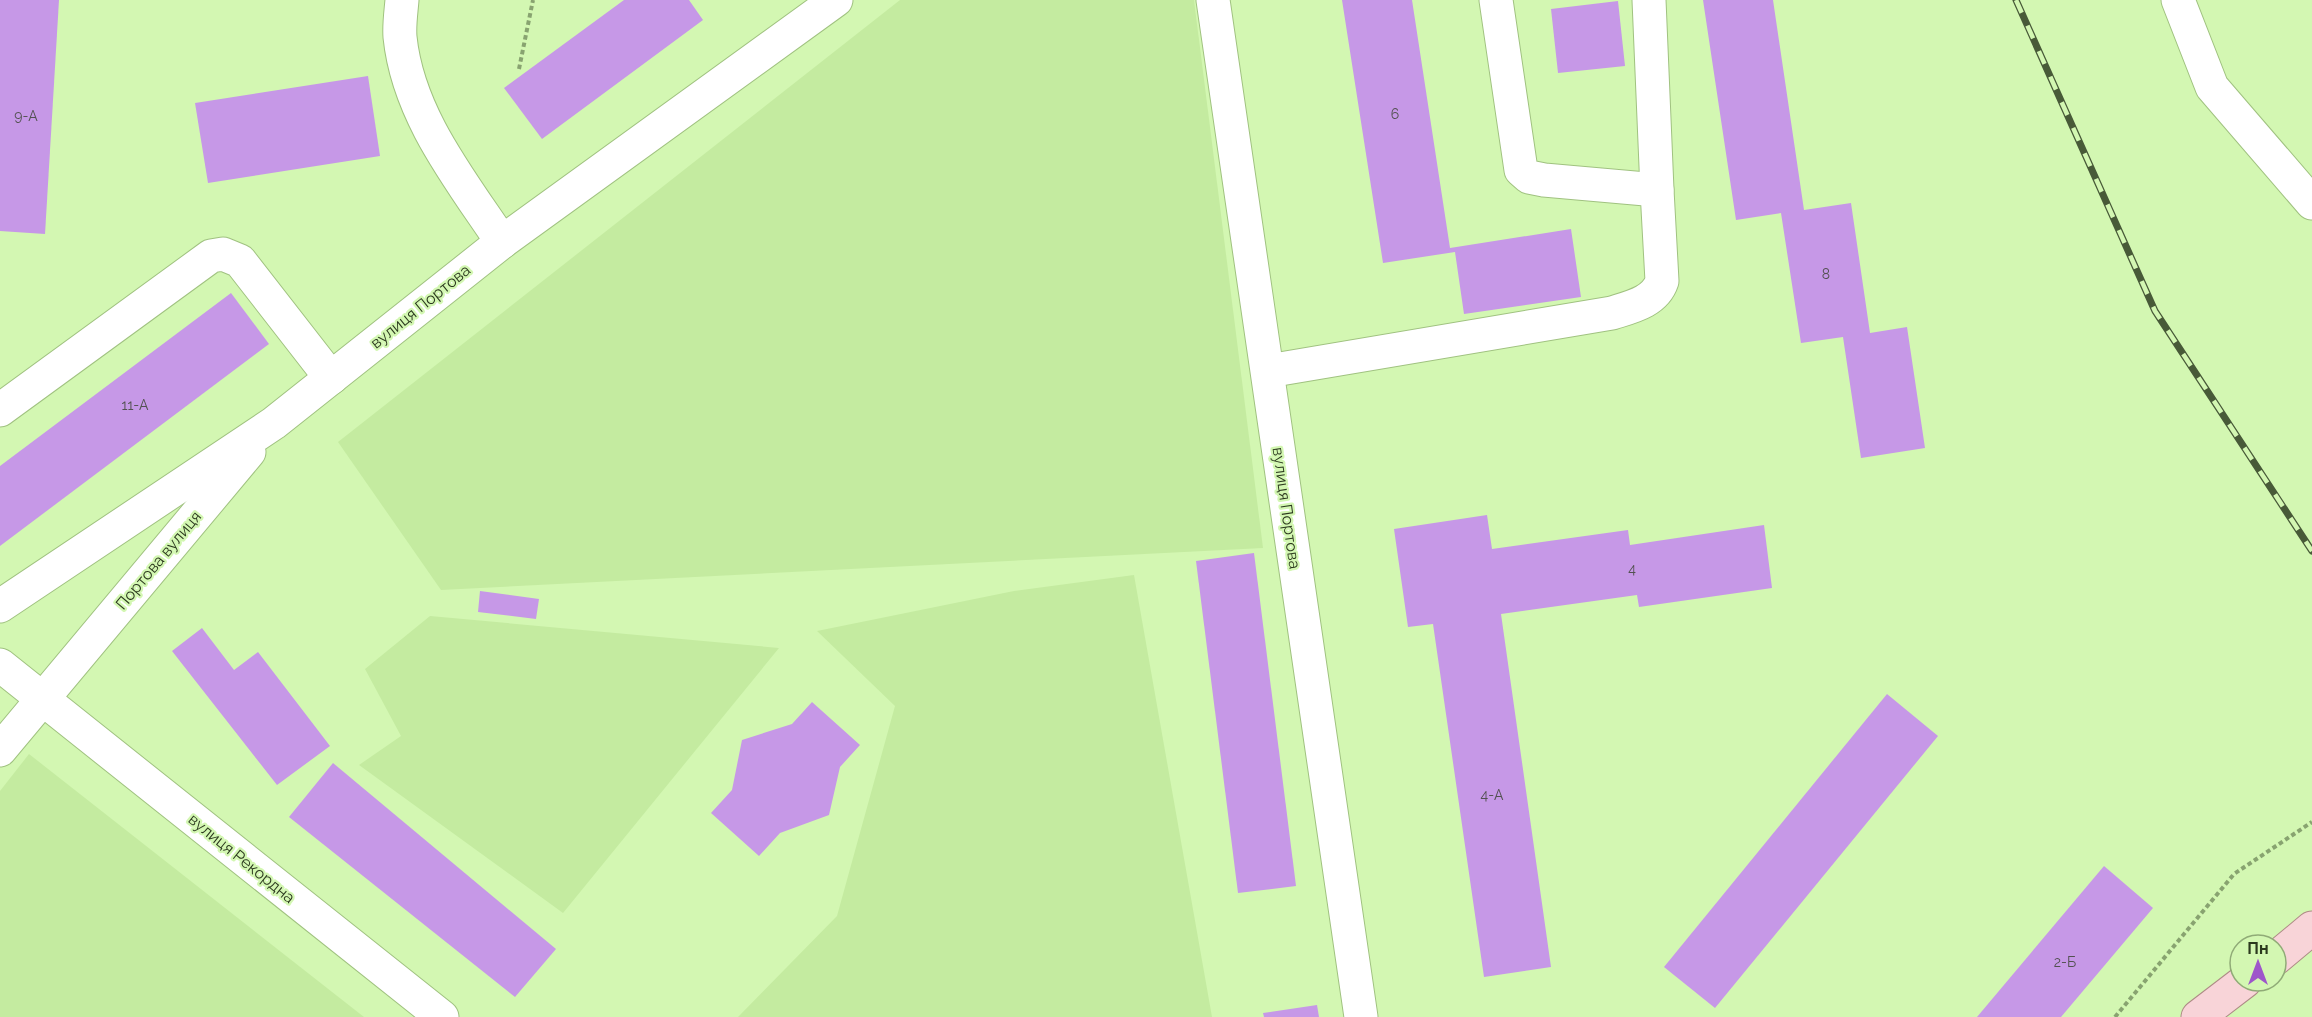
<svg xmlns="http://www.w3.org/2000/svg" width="2312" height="1017" viewBox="0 0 2312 1017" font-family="Raleway,sans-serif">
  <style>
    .built { fill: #c4eba0 }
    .building { fill: #c698e7 }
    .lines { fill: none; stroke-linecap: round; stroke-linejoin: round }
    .minor-casing { stroke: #a0c280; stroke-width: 35 }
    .major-casing { stroke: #ae8b86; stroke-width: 35 }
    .path { stroke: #88a370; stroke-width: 4; stroke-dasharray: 4.5 3; stroke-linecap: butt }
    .minor { stroke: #fff; stroke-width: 33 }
    .major { stroke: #f8d4d8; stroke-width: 33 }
    .rail-casing { stroke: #485a38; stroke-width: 7 }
    .rail { stroke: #d3f7b2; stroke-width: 4.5; stroke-dasharray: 14; stroke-linecap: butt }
    .labels { text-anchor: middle; stroke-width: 4.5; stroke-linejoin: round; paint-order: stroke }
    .number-label { font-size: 14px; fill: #525150 }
    .street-label { font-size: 16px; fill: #2b391e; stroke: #d3f7b2 }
  </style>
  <rect width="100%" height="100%" fill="#d3f7b2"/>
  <g class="built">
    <path d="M900 0H1194L1263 548 441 590 338 442Z"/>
    <path d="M1134 575 1212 1017H738L837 916 895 706 817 631 1014 591Z"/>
    <path d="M430 616 779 648 563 913 359 765 401 736 365 669Z"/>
    <path d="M29 754 364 1017H0V791Z"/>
  </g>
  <g class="building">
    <path d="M0 0H59L45 234 0 231Z"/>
    <path d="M624 0H689L703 20 542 139 504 88Z"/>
    <path d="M1342 0H1412L1450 248 1571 229 1581 297 1464 314 1455 252 1383 263Z"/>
    <path d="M1703 0H1773L1804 210 1851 203 1870 333 1907 327 1925 448 1861 458 1843 337 1801 343 1781 213 1736 220Z"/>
    <path d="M1618 1 1625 66 1558 73 1551 9Z"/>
    <path d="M368 76 380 156 208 183 195 103Z"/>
    <path d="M231 293 269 344 0 546V466Z"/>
    <path d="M1487 515 1492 549 1628 530 1630 545 1764 525 1772 588 1639 607 1637 595 1501 614 1551 967 1484 977 1433 624 1408 627 1394 529Z"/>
    <path d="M1254 553 1296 886 1238 893 1196 561Z"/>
    <path d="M480 591 539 599 536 619 478 612Z"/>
    <path d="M202 628 234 670 258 652 330 746 277 785 172 651Z"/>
    <path d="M1887 694 1938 736 1715 1008 1664 967Z"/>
    <path d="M812 702 860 745 840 767 829 815 780 833 759 856 711 813 732 790 742 740 792 724Z"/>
    <path d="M333 763 556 949 515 997 289 817Z"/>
    <path d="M2104 866 2153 908 2061 1017H1977Z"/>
    <path d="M1317 1005 1319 1017H1264L1263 1013Z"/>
  </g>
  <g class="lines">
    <g class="minor-casing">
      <g id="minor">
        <path d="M402 0C401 12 399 25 400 37 408 115 460 179 502 242"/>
        <path d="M1213 0 1361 1017"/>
        <path d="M1649 0 1657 190"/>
        <path d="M2178 0 2212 87 2312 203"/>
        <path d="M1268 371 1612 313C1631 307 1655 302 1662 281L1657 190 1544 180 1529 177 1521 170 1496 0"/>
        <path d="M0 410 211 256 223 254 240 261 331 378"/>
        <path d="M0 606 274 423 502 242 836 0"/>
        <path d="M0 665 442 1017"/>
        <path d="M0 750 249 452"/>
      </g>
    </g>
    <g class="major-casing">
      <g id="major">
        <path d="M2276 958 2312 928"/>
        <path d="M2198 1017 2245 981"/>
      </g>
    </g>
    <g class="path">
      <path d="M519 69 533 0"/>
      <path d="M2115 1017 2234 874 2312 822"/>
    </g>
    <use href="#minor" class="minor"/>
    <use href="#major" class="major"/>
    <g class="rail-casing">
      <path id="rail" d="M2016 0 2155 311 2312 551"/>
    </g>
    <use href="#rail" class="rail"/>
  </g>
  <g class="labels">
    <g class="number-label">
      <text x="1395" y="119">6</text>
      <text x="26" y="121">9-А</text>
      <text x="1826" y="279">8</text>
      <text x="135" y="410">11-А</text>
      <text x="1632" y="574">4</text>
      <text x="1492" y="800">4-А</text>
      <text x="2065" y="967">2-Б</text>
    </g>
    <g class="street-label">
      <text transform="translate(420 306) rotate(-39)" y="6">вулиця Портова</text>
      <text transform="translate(1287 508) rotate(82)" y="6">вулиця Портова</text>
      <text transform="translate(158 560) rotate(-50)" y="6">Портова вулиця</text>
      <text transform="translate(242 858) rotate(39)" y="6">вулиця Рекордна</text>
    </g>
  </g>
  <g transform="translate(2258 963)"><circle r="28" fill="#d3f7b2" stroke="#90ab77" stroke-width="1.5"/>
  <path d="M0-4.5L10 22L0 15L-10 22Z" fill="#9e56ca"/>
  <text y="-9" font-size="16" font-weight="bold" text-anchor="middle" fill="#2b391e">Пн</text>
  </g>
</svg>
